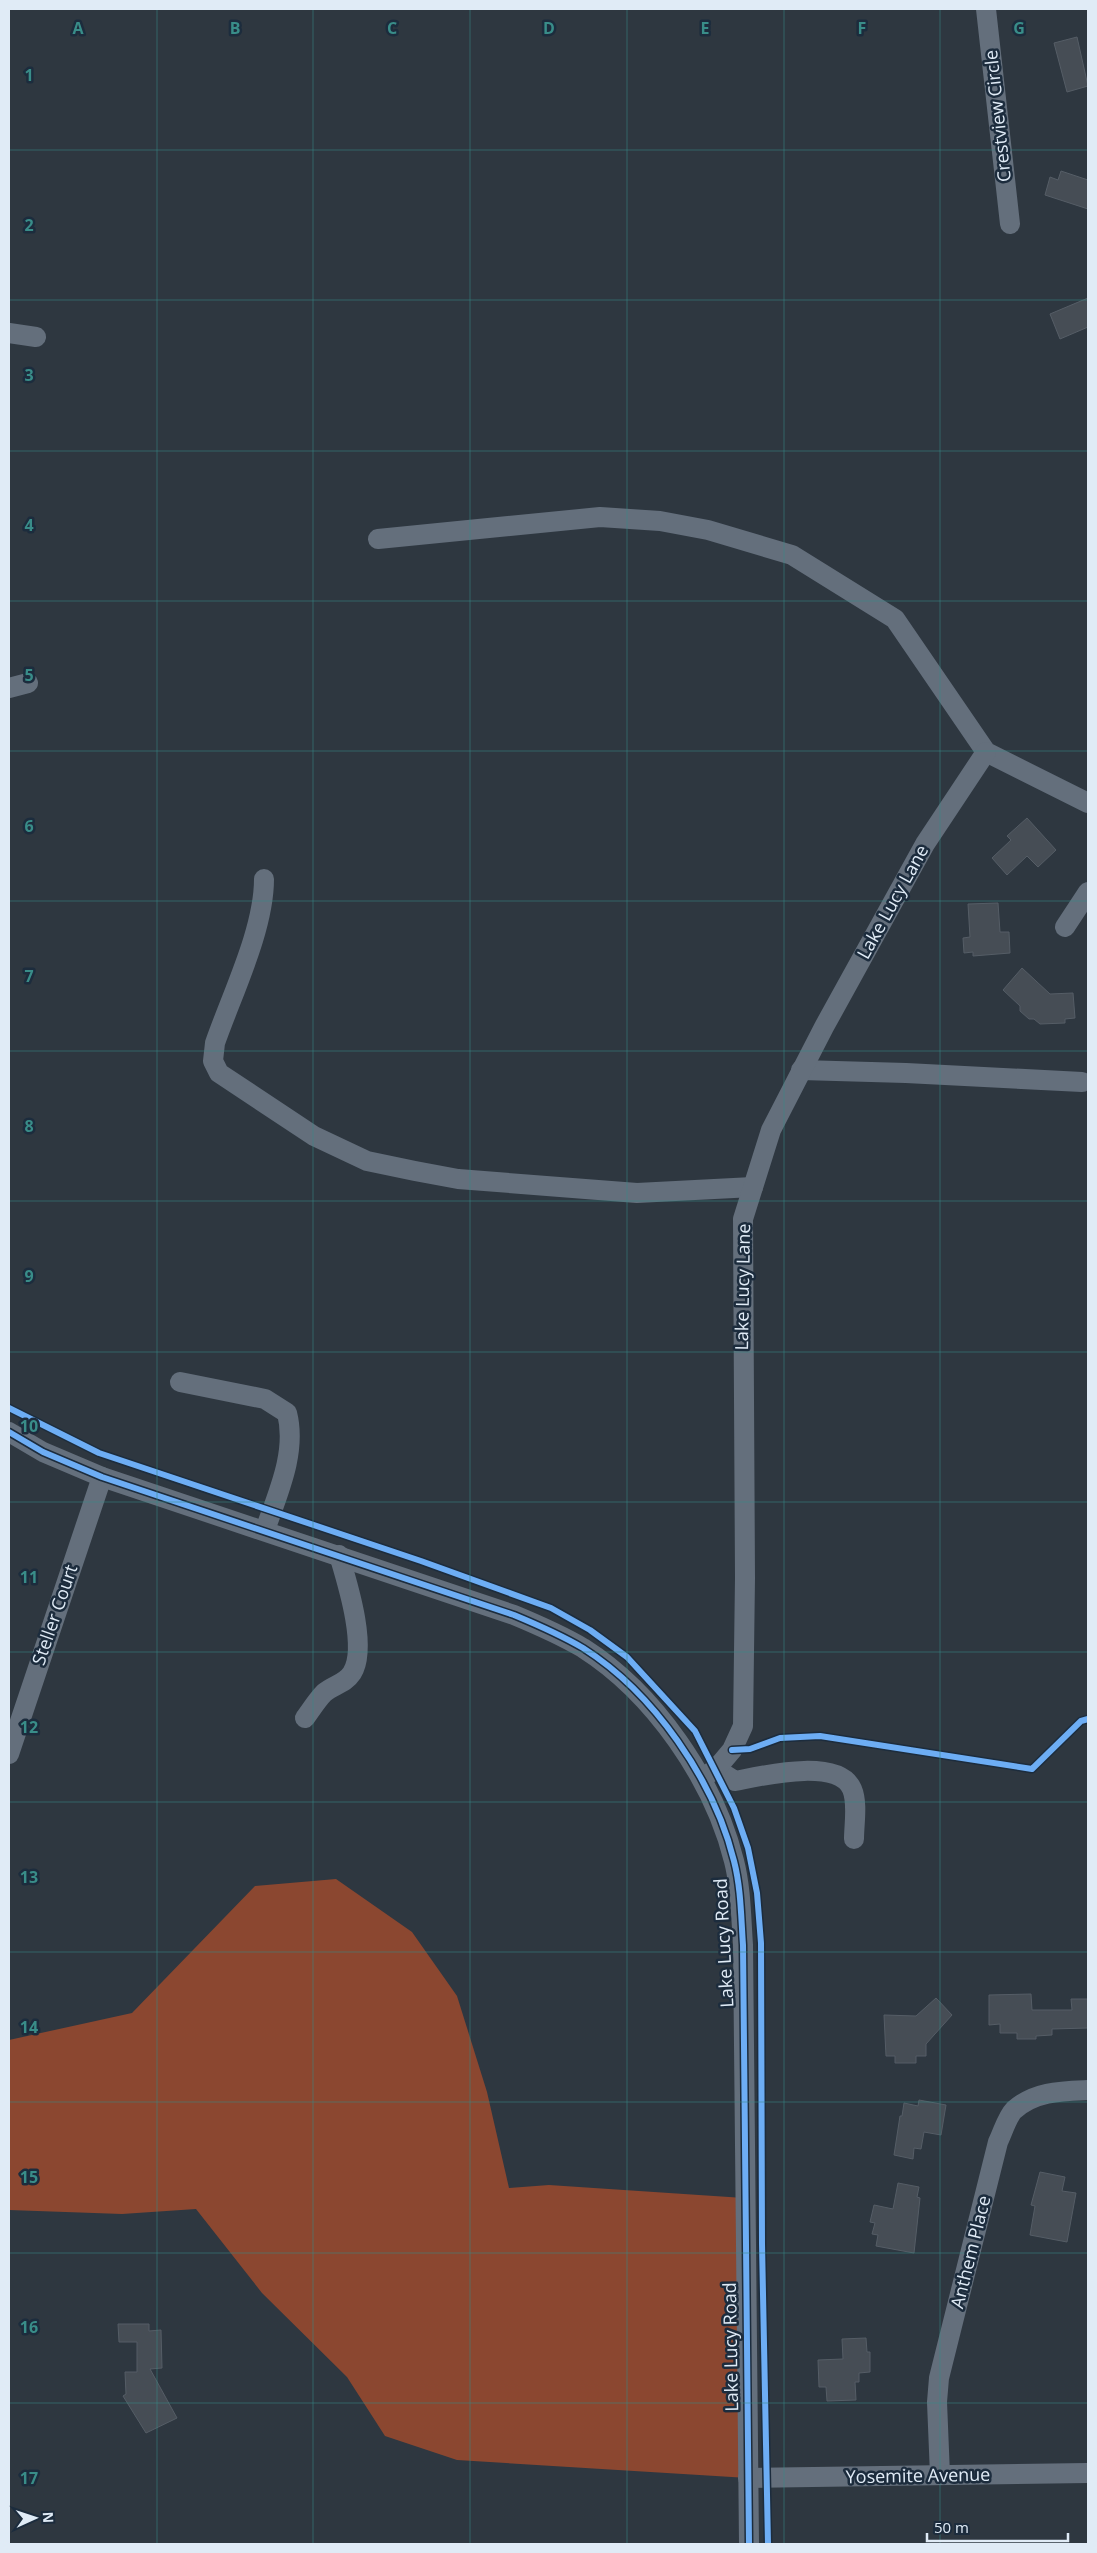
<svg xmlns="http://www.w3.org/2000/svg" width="1097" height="2553" viewBox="0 0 1097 2553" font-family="'Open Sans',sans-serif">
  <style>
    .forest { fill: #8b4730 }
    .building { fill: #464d55; stroke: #555d66 }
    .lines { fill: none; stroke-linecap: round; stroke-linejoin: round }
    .minor { stroke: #646f7c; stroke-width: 20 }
    .cycleway-casing { stroke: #1c2c3d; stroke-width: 9 }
    .cycleway { stroke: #6dadf4; stroke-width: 6 }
    .grid { fill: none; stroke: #398d89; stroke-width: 1; stroke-opacity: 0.55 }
    .labels { text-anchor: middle; stroke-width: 5; stroke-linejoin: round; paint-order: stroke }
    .street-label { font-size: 18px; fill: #e0ebf6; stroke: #1c2c3d }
    .grid-label { font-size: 16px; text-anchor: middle; font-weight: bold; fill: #398d89; stroke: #1c2c3d; stroke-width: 5; stroke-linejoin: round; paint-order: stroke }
  </style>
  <rect width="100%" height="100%" fill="#2e3740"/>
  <path class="forest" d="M336 1879 412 1932 457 1996 487 2092 509 2188 549 2185 744 2198 748 2478 457 2460 385 2436 347 2377 262 2293 196 2209 122 2214 9 2210V2040L132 2013 255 1886Z"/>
  <g class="building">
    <path d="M1077 37 1088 86 1067 92 1054 43Z"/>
    <path d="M1061 171 1088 180V209L1045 195 1050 177 1058 180Z"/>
    <path d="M1088 298V327L1060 339 1050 314Z"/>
    <path d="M1027 818 1056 850 1038 867 1027 856 1007 875 992 858 1011 840 1007 836Z"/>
    <path d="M998 903 1000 932H1009L1010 953 973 956V952L964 953 963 938 970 937 968 904Z"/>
    <path d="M1022 968 1050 994 1073 993 1075 1018 1065 1019V1023L1040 1024 1034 1019H1029L1020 1011V1006L1003 990Z"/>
    <path d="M1031 1994 1032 2010H1072L1071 1999H1088V2028L1052 2029V2035L1036 2036V2039H1017V2033H1000V2024L989 2025V1995Z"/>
    <path d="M936 1998 952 2015 926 2044V2056H916V2063H895V2056H886L884 2015 916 2016Z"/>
    <path d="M919 2100 946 2105 941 2135 924 2132 921 2149 914 2148 913 2159 894 2155 900 2116H902L904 2103 918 2106Z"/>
    <path d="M1040 2172 1065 2177 1062 2191 1076 2193 1067 2242 1030 2235 1035 2206 1031 2205Z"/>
    <path d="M898 2183 919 2187 917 2197 920 2198 914 2253 876 2246 878 2235 872 2234 875 2223 870 2222 874 2205 893 2209Z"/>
    <path d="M118 2324H149V2331L161 2330 162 2368 150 2369 177 2418 146 2433 123 2396 126 2394 125 2372H137V2342H119Z"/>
    <path d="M866 2338 867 2352H870V2372L859 2373V2382H855L856 2400 827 2401 826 2387H819L818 2360 843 2359 842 2339Z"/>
  </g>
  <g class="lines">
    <g class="minor">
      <path d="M986 9 1010 224"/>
      <path d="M9 333 36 337"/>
      <path d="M378 539 600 517 660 521 708 530 792 555 895 619 986 752 1088 803"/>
      <path d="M9 688 28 683"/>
      <path d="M264 879C264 930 232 994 215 1043L213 1061 219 1073 314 1136 367 1161 415 1171 458 1179 637 1193 753 1187"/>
      <path d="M1065 927 1088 892"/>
      <path d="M801 1070 906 1073 1082 1082"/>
      <path d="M180 1382 265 1399 287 1413C297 1452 278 1493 265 1530"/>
      <path d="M9 1432 43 1452 102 1477 514 1615C538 1625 561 1635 583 1648 654 1693 714 1780 734 1861 741 1888 741 1917 743 1945L749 2544"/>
      <path d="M305 1718C311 1710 317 1700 324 1693 333 1685 345 1684 352 1673 368 1648 347 1582 339 1555"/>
      <path d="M9 1754 102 1477"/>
      <path d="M716 1769 735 1781C761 1776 838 1757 852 1789 858 1803 854 1824 854 1839"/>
      <path d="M702 1778 716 1769 732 1750 743 1726 745 1578 743 1219 771 1130 824 1027 925 844 986 752"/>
      <path d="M940 2475 937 2402 939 2378 998 2142C1003 2132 1007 2117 1014 2110 1035 2091 1062 2091 1088 2090"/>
      <path d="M748 2478 1088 2473"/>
    </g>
    <g class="cycleway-casing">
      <g id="cycleway">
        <path d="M9 1408 99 1453 421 1561 551 1608 590 1630 627 1657 695 1731 734 1808 748 1848 757 1893 761 1943 762 2244 768 2544"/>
        <path d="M9 1432 43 1452 102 1477 514 1615C538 1625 561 1635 583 1648 654 1693 714 1780 734 1861 741 1888 741 1917 743 1945L749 2544"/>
        <path d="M732 1750 750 1749 780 1738 820 1736 1032 1769 1081 1721 1088 1719"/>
      </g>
    </g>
    <use href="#cycleway" class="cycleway"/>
  </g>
  <path class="grid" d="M157 9V2544M313 9V2544M470 9V2544M627 9V2544M784 9V2544M940 9V2544M9 150H1088M9 300H1088M9 451H1088M9 601H1088M9 751H1088M9 901H1088M9 1051H1088M9 1201H1088M9 1352H1088M9 1502H1088M9 1652H1088M9 1802H1088M9 1952H1088M9 2102H1088M9 2253H1088M9 2403H1088"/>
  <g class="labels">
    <g class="street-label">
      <text transform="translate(998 116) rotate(-96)" y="6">Crestview Circle</text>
      <text transform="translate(893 902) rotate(-61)" y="6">Lake Lucy Lane</text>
      <text transform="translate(743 1287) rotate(-89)" y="6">Lake Lucy Lane</text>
      <text transform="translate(55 1615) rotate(-71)" y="6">Steller Court</text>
      <text transform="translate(724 1943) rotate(-93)" y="6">Lake Lucy Road</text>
      <text transform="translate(971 2252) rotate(-76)" y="6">Anthem Place</text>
      <text transform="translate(731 2347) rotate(-91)" y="6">Lake Lucy Road</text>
      <text transform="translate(918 2476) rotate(-1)" y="6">Yosemite Avenue</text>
    </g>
  </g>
  <g class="grid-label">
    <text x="78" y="34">A</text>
    <text x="235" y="34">B</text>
    <text x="392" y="34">C</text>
    <text x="549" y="34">D</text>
    <text x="705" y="34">E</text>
    <text x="862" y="34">F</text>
    <text x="1019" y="34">G</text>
    <text x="29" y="81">1</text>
    <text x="29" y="231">2</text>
    <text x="29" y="381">3</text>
    <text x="29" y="531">4</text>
    <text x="29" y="681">5</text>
    <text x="29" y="832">6</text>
    <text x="29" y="982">7</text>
    <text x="29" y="1132">8</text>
    <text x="29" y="1282">9</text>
    <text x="29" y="1432">10</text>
    <text x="29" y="1583">11</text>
    <text x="29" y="1733">12</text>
    <text x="29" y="1883">13</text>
    <text x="29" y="2033">14</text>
    <text x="29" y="2183">15</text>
    <text x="29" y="2333">16</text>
    <text x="29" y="2484">17</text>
  </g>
  <rect width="1097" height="2553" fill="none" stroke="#e0ebf6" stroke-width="20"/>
  <g transform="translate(35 2518) rotate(87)" stroke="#1c2c3d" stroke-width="4" paint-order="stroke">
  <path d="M0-4L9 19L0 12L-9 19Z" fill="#e0ebf6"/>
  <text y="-8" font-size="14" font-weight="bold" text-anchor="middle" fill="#e0ebf6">N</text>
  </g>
  <path d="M927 2533v8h141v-8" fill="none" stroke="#e0ebf6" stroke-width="2.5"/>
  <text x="934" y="2533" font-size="15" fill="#e0ebf6" stroke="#1c2c3d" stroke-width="4" paint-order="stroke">50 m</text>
</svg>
